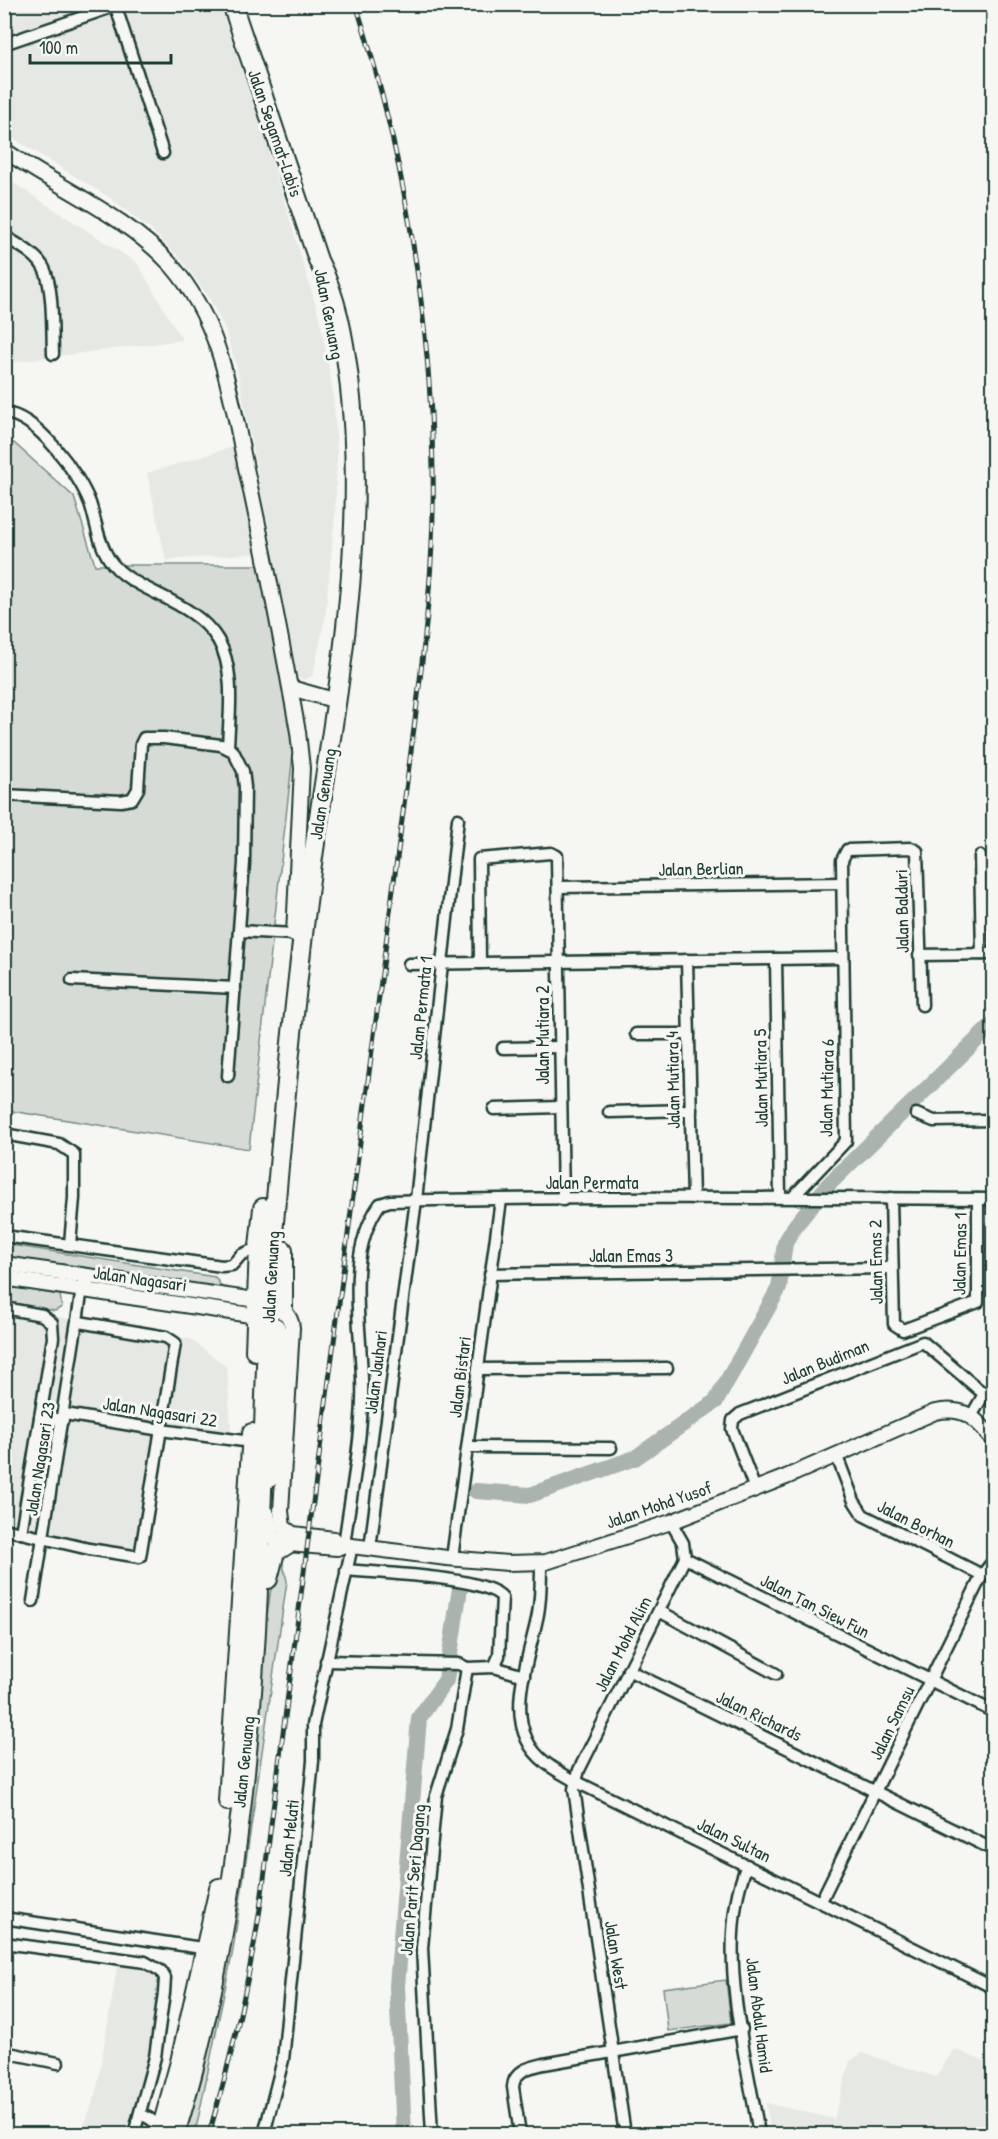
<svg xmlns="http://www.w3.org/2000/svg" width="998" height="2139" viewBox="0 0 998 2139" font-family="'Patrick Hand',sans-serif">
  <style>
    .built { fill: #e6e8e4 }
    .green { fill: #d6dbd6; stroke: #7a8c85; stroke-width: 1.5 }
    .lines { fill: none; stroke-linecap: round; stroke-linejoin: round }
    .river { stroke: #aab3ae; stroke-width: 16 }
    .minor-casing { stroke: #1f3d34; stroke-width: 15 }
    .tertiary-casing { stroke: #1f3d34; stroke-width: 18 }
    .trunk-casing { stroke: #1f3d34; stroke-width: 22 }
    .minor { stroke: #f6f6f2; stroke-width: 10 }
    .tertiary { stroke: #f6f6f2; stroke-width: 14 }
    .trunk { stroke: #f6f6f2; stroke-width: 18 }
    .rail-casing { stroke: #1f3d34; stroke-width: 5 }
    .rail { stroke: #f6f6f2; stroke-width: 3; stroke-dasharray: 9; stroke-linecap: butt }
    .labels { text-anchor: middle; stroke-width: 6; stroke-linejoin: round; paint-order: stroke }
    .street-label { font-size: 18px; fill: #1f3d34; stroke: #f6f6f2 }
  </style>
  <rect width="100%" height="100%" fill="#f6f6f2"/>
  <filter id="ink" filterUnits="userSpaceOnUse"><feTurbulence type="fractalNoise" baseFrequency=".0167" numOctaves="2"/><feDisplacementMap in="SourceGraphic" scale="12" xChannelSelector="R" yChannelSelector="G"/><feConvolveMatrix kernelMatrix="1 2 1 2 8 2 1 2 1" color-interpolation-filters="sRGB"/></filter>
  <g filter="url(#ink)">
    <g class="built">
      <path d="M4 5H220L268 147 320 320 333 392 337 453 335 514 325 618 313 675 305 680 298 678 237 368 225 329 210 299 182 260 149 228 110 198 5 133Z"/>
      <path d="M4 177 137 263 182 340 5 363Z"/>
      <path d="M236 446 258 553 166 560 147 473Z"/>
      <path d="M4 1308 190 1339 227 1367 232 1444 164 1434 144 1558 137 1562 5 1533Z"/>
      <path d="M119 1956 157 1963 168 1978 138 2134H81L96 2094Z"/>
      <path d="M954 2049 993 2065V2134H771L766 2103 834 2119 850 2061 862 2053 936 2077Z"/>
    </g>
    <g class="green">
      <path d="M4 443H14L74 497 95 565H266L293 754 249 1149 5 1110Z"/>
      <path d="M4 1244 215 1277 223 1289 5 1261Z"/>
      <path d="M5 1286 60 1295 62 1307 55 1311 5 1302Z"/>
      <path d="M275 1560 283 1564 287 1581 233 1950 195 2134H186L203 2074 231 1940 262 1651Z"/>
      <path d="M726 1980 731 2023 668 2031 663 1988Z"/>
    </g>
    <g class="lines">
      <g class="river">
        <path d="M476 1491 530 1495 635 1458 716 1401 779 1288 785 1243 795 1226 828 1185 994 1023"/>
        <path d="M404 2134 397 1986 419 1718 446 1680 460 1588"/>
      </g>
      <g class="minor-casing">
        <g id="minor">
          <path d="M115 4 163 153"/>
          <path d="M4 44 115 6"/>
          <path d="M4 236C17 244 34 253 42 265 54 282 52 332 53 354"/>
          <path d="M4 413C37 415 79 474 90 503 96 521 98 542 109 559 131 593 192 597 218 640 236 670 229 715 228 748"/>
          <path d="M4 795 121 801 132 799 138 789 141 744 144 738H164L221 745 233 751 243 771 245 787 244 863 228 1076"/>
          <path d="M980 856 982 954"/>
          <path d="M560 887 842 883"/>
          <path d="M239 931 294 934"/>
          <path d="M919 955 994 954"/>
          <path d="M776 959 780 1197"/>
          <path d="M687 960 693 1198"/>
          <path d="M480 963 479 859 551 853 557 856 563 1200"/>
          <path d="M409 964 843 958"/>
          <path d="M72 980 235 988"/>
          <path d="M636 1034H689"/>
          <path d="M503 1048 560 1047"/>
          <path d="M494 1109 560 1107"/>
          <path d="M609 1112 691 1110"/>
          <path d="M916 1114 934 1121 994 1120"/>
          <path d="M4 1134 59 1144 74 1154V1198L70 1244"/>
          <path d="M793 1197 846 1141 842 860 847 850 911 848 917 851 922 1005"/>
          <path d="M891 1198 894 1324 903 1330 978 1302V1199"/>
          <path d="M4 1236 222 1266 232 1265 241 1255 259 1247"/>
          <path d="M490 1274 892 1268"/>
          <path d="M4 1308 42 1315 52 1323 53 1338 21 1533"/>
          <path d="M478 1369 667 1368"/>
          <path d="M65 1414 161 1430 251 1442"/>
          <path d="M972 1415 984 1394 994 1388"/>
          <path d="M40 1417 63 1420"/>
          <path d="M468 1447 611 1448"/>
          <path d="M836 1454 854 1501 863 1515 982 1575"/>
          <path d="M755 1489 732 1429 733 1420 740 1414 923 1342 984 1394"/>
          <path d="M4 1529 89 1549 140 1557 175 1343 166 1337 79 1322"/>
          <path d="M344 1545C350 1499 361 1446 362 1400 365 1338 341 1259 380 1204L390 1201C591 1196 793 1198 994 1199"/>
          <path d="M370 1548 416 1200 458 819"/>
          <path d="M452 1558 501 1200"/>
          <path d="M685 1558 994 1712"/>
          <path d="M541 1563C541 1580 541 1597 538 1614 531 1652 509 1703 527 1740 536 1760 557 1771 575 1781L994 1988"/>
          <path d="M346 1570C377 1573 484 1576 502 1597L499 1656 494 1667"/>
          <path d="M33 1601 84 1276"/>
          <path d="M659 1611 776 1674"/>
          <path d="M326 1661 459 1664 467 1668 494 1667 524 1676"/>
          <path d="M628 1670 994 1850"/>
          <path d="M747 1865C714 1944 746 2054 759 2134"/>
          <path d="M821 1901 982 1575 994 1560"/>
          <path d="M4 1918 208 1949"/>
          <path d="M4 1943 145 1962 161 1971 165 1978 164 1993 155 2057 134 2134"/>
          <path d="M4 2052 58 2063"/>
          <path d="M141 2115C152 2118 156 2123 160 2133"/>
          <path d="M264 2134 283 2060 313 1761V1725L352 1546"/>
          <path d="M432 2134 422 1948 436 1796 457 1729 467 1668"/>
          <path d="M520 2134 513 2087C514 2070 531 2067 544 2064L742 2029"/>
          <path d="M625 2134 574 1789 579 1770 685 1558 683 1543 671 1522"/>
        </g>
      </g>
      <g class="tertiary-casing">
        <g id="tertiary">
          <path d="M4 150C60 189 126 215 172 266 225 327 232 407 249 482 267 565 283 648 298 732L302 768 294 934"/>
          <path d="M291 688 337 701"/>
          <path d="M4 1264 270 1302C281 1308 291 1314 292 1328L281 1511 283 1527 293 1534 334 1539"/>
          <path d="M4 1278 257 1316 277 1326 281 1338 270 1480"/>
          <path d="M267 1514 272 1537 288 1544 337 1548 344 1545 447 1558 508 1563 546 1562 671 1522 786 1477 935 1412C965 1406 976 1418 994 1441"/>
        </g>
      </g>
      <g class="trunk-casing">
        <g id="trunk">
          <path d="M283 1250V1310"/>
          <path d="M255 1351 259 1247 263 1208"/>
          <path d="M268 1579 275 1552 288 1544"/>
          <path d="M228 1801 252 1433"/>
          <path d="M160 2134 180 2062 219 1888"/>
          <path d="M175 2134C234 1944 253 1742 260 1543 265 1433 265 1321 275 1211 285 1097 296 984 311 871 334 708 369 544 349 379 344 339 337 297 318 260L232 4"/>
        </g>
      </g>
      <use href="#minor" class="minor"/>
      <use href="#tertiary" class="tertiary"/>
      <use href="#trunk" class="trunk"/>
      <g class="rail-casing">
        <path id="rail" d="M209 2134C231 2060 248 1986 260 1909L414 728C425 642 435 556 433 469 430 310 404 156 356 4"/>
      </g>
      <use href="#rail" class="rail"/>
    </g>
  </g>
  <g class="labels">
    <g class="street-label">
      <text transform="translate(275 133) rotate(71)" y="6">Jalan Segamat-Labis</text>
      <text transform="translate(329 314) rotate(79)" y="6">Jalan Genuang</text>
      <text transform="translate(323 794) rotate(-81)" y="6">Jalan Genuang</text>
      <text transform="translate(701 869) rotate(-1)" y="6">Jalan Berlian</text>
      <text transform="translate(902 911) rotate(-91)" y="6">Jalan Balduri</text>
      <text transform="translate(421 1008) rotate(-84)" y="6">Jalan Permata 1</text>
      <text transform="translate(543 1035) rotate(-90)" y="6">Jalan Mutiara 2</text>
      <text transform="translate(761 1078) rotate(-91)" y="6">Jalan Mutiara 5</text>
      <text transform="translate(673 1080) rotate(-91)" y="6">Jalan Mutiara 4</text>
      <text transform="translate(827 1088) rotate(-89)" y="6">Jalan Mutiara 6</text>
      <text x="592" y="1189">Jalan Permata</text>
      <text transform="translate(960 1254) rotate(-89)" y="6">Jalan Emas 1</text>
      <text x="631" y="1262">Jalan Emas 3</text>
      <text transform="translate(876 1262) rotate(-91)" y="6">Jalan Emas 2</text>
      <text transform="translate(271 1277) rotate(-87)" y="6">Jalan Genuang</text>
      <text transform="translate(140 1279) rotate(8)" y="6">Jalan Nagasari</text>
      <text transform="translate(825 1362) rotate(-22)" y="6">Jalan Budiman</text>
      <text transform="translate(376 1372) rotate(-83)" y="6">Jalan Jauhari</text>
      <text transform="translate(460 1377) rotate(-83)" y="6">Jalan Bistari</text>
      <text transform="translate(160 1412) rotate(9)" y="6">Jalan Nagasari 22</text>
      <text transform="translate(40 1459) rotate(-81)" y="6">Jalan Nagasari 23</text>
      <text transform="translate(659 1505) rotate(-19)" y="6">Jalan Mohd Yusof</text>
      <text transform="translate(916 1524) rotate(27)" y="6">Jalan Borhan</text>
      <text transform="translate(815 1606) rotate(27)" y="6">Jalan Tan Siew Fun</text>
      <text transform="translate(623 1644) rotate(-63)" y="6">Jalan Mohd Alim</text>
      <text transform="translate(759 1716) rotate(26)" y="6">Jalan Richards</text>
      <text transform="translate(892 1723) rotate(-64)" y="6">Jalan Samsu</text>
      <text transform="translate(244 1762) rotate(-84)" y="6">Jalan Genuang</text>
      <text transform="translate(289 1838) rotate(-84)" y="6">Jalan Melati</text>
      <text transform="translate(734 1840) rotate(26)" y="6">Jalan Sultan</text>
      <text transform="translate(413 1880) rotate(-85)" y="6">Jalan Parit Seri Dagang</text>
      <text transform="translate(616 1955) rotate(81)" y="6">Jalan West</text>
      <text transform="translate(759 2015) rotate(83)" y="6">Jalan Abdul Hamid</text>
    </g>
  </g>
  <rect width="998" height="2139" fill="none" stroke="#f6f6f2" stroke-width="24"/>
  <rect x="12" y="12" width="974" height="2115" fill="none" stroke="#1f3d34" stroke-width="2" filter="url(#ink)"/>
  <path d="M30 54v9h141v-9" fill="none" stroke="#1f3d34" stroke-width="3"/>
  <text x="39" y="54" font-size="18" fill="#1f3d34" stroke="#f6f6f2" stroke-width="4.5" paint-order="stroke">100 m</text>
</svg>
